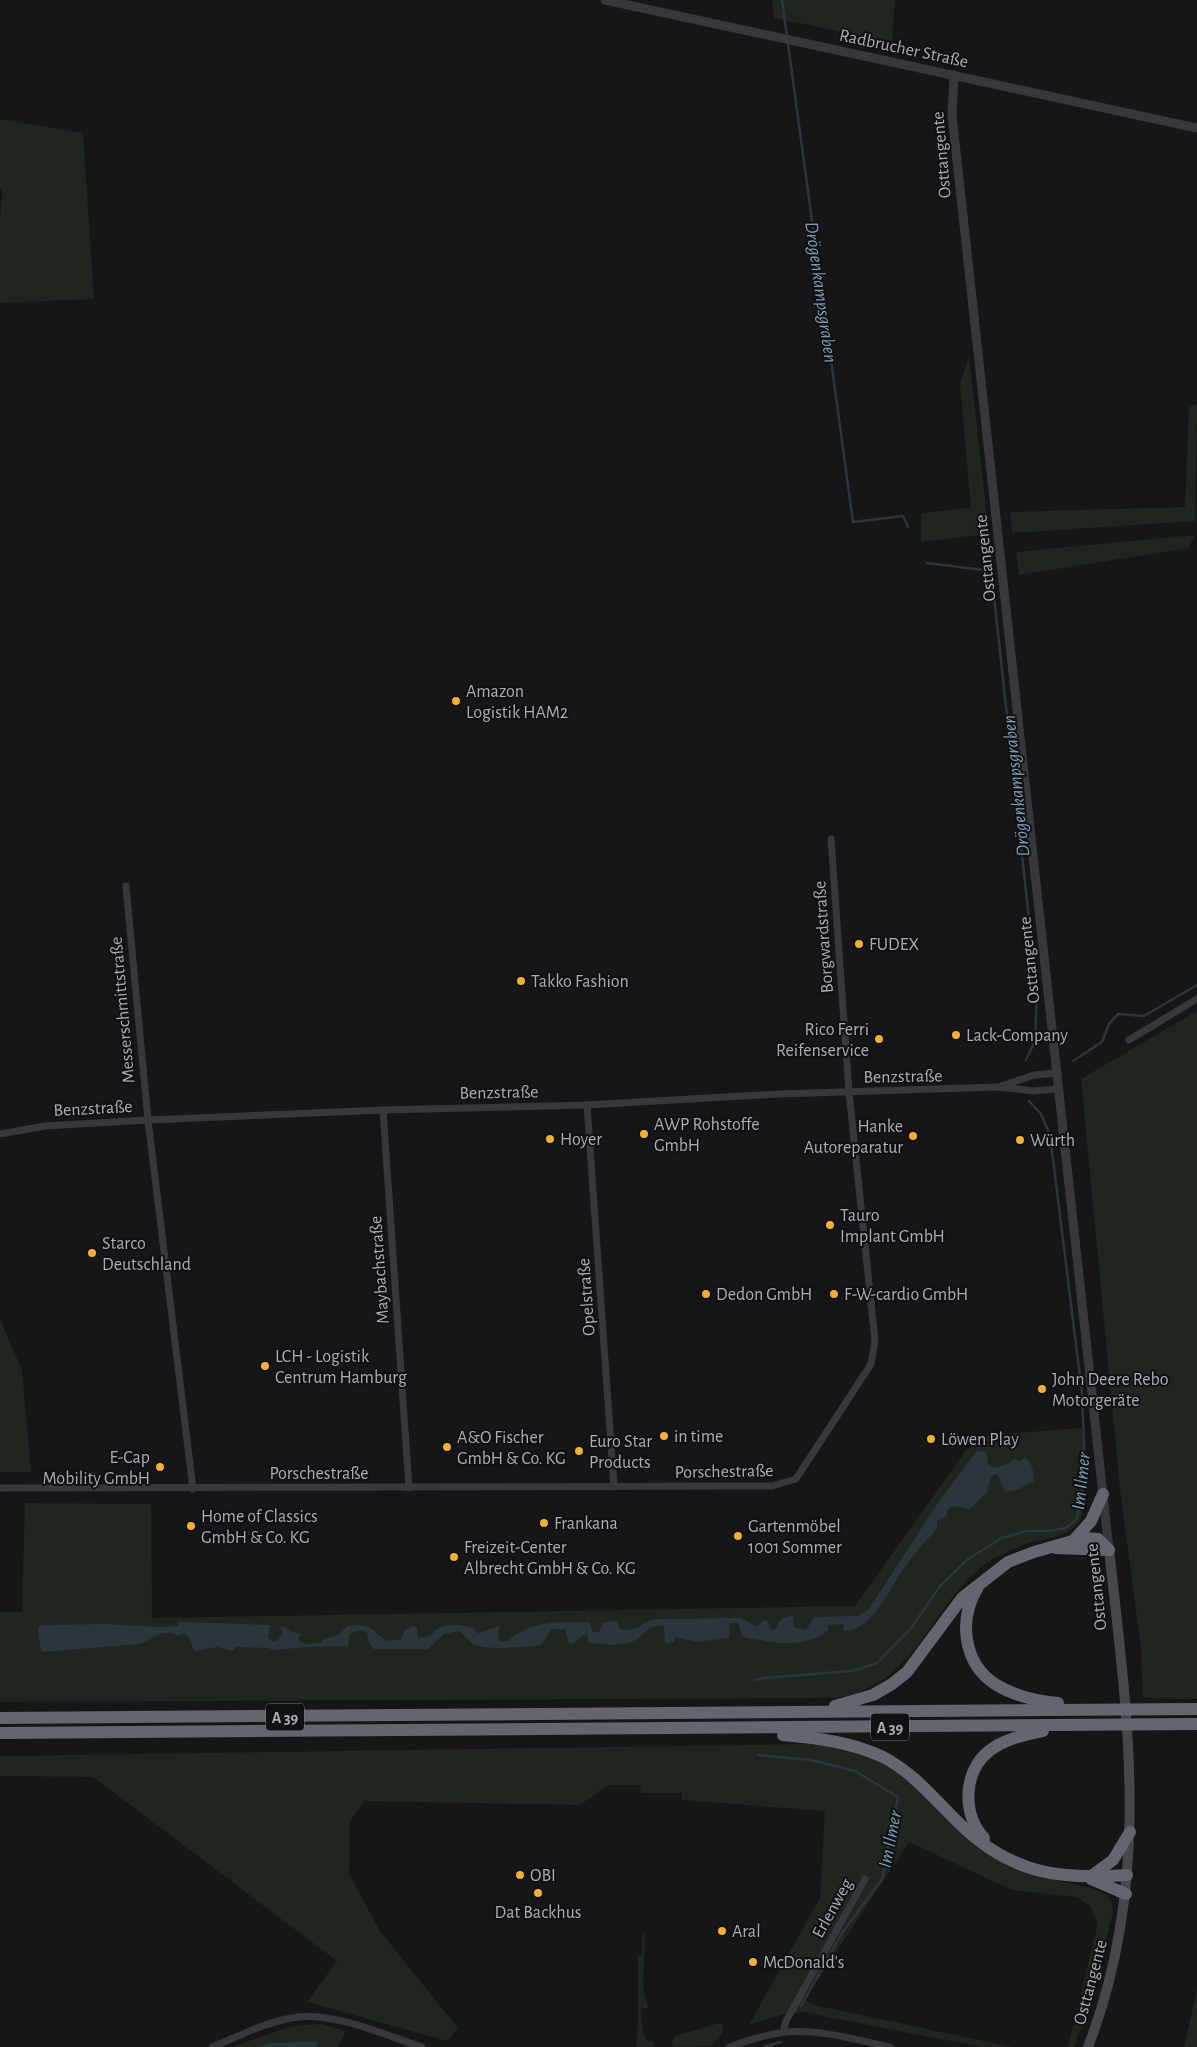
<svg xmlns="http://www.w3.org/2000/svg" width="1197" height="2047" viewBox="0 0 1197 2047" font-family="'Alegreya Sans',sans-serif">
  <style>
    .green { fill: #1e261f }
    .water { fill: #2c353c }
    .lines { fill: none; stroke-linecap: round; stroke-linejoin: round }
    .stream { stroke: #2c353c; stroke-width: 2.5 }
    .minor { stroke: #37383d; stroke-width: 7 }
    .tertiary { stroke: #37383d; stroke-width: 9 }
    .secondary { stroke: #45474d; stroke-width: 10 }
    .motorway { stroke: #63666e; stroke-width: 12 }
    .poi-dot { fill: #f2b134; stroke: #111113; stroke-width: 2 }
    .labels { text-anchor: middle; stroke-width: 4; stroke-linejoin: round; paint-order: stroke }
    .shield { fill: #111113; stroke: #7b7e86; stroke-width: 1 }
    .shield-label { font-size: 16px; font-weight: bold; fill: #a8adb8 }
    .street-label { font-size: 18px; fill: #a8adb8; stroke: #111113 }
    .poi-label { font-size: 18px; fill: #a8adb8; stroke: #111113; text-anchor: start }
    .water-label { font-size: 19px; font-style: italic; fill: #7f9bb3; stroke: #111113 }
  </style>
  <rect width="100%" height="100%" fill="#161618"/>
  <g class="green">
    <path d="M772 0H895L892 42 774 18Z"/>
    <path d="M0 119 83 133 94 299 0 303V220L2 193 0 186Z"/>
    <path d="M969 357 989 534 921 542V513L971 508 960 384Z"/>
    <path d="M1197 404 1195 521 1012 533 1010 512 1185 507 1189 407Z"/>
    <path d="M1195 535 1188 548 1019 575 1016 552Z"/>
    <path d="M1197 1011V1699L1143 1698 1141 1649 1120 1489 1081 1079Z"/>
    <path d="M0 1319 22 1370 31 1472H0Z"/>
    <path d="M1082 1428C1083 1447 1089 1509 1079 1522 1066 1539 1041 1538 1023 1545 1011 1550 996 1556 986 1564 932 1603 921 1673 853 1694 843 1698 830 1697 819 1698L0 1702V1612H22L25 1503 151 1504 152 1618 855 1606 967 1449 989 1435Z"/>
    <path d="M809 1744C844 1748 868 1754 899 1773L1037 1876 1090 1888 1103 1893 1111 1900 1113 1913 1086 2015 1074 2047H1068L1098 1923 1090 1906 1077 1897 1012 1890 909 1842 805 1999 814 2005 1012 2047H982L802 2012 784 2014 749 2025 820 1898 825 1811 682 1800V1793H641L640 1785H608L580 1805 365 1801 350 1821 349 1874 380 1931 458 2028 447 2041 307 2002 337 1961 93 1777 0 1776V1756Z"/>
    <path d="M645 1933 643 1987 648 2008 641 2009 643 2035H646V2041H653L655 2047H636L638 2026V1956L642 1954V1936Z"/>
    <path d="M1197 1989V2047H1184Z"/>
    <path d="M321 2024 346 2031 338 2047H232L292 2026Z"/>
    <path d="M716 2024H722L723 2032 711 2046 673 2047 672 2041 675 2036Z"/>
  </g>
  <g class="water">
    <path d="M977 1451 986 1452 988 1464 994 1468 1008 1464 1014 1459 1020 1461 1024 1457C1032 1461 1034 1472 1034 1481L1019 1489 1005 1492 997 1474 991 1476 987 1492 970 1509 953 1506 947 1510V1516L937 1521V1529C924 1542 913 1556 902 1571 888 1591 873 1630 844 1631L843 1624 828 1625V1631C809 1645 782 1645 760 1640 755 1639 748 1639 744 1637 740 1634 740 1627 738 1623H730L729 1638 697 1642 676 1637 674 1642 665 1643 664 1626C648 1622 643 1639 629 1643 619 1646 599 1645 588 1642V1636L583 1635 575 1642 569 1644 565 1629H552L541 1645C524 1647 488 1651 473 1644 468 1641 464 1634 459 1631L444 1634 428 1649H374L369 1643 367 1632 359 1630 350 1634 348 1646 307 1647 274 1650 268 1648 236 1647 233 1651 217 1647 194 1651 189 1637 184 1633 178 1636 172 1633H163L140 1644 43 1652 40 1647 38 1627 43 1625 106 1624 159 1627 178 1626 179 1622 270 1625 268 1638 273 1641 278 1640 283 1633 280 1627 284 1626 292 1632 301 1634 298 1640 305 1644 321 1643 325 1639 340 1634 347 1626C376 1624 367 1629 388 1641L401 1639 405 1630 413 1626 417 1628 418 1638C432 1637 429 1634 439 1628 449 1623 465 1625 475 1629L476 1632 479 1633 499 1626 498 1637 501 1641H508C531 1620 558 1622 589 1622L593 1632H599L604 1622 618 1621 619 1629C645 1633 639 1620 659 1619L741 1618 757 1627 764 1620H767L772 1630 775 1629 781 1619 793 1615 794 1628 806 1630 814 1617 858 1616 869 1609 939 1501Z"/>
    <path d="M303 2042H317V2047H258L272 2043Z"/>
  </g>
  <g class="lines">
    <g class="stream">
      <path d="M782 0 853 522 903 516 908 527"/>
      <path d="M927 563 983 570 992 578 1037 993 1035 1041 1026 1060"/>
      <path d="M1073 1061 1102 1042 1109 1024 1118 1014 1144 1016 1197 985"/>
      <path d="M756 1680 763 1678 852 1671 877 1663 912 1627 940 1586 968 1559 1002 1538 1026 1531H1048L1066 1528 1077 1519 1085 1470 1082 1393 1050 1135 1041 1114 1029 1101"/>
      <path d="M758 1755 811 1760 855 1771 898 1797 882 1879 842 1933 801 2006"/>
      <path d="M764 2047 781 2042"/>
    </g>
    <g class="minor">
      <path d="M126 886 148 1120 193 1489"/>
      <path d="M1129 1040 1197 999"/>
      <path d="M1001 1086 1034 1075 1058 1073"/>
      <path d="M587 1105 614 1487"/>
      <path d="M383 1110 409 1488"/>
      <path d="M0 1134 45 1126 148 1120 383 1110 587 1105 779 1094 998 1087 1033 1091 1059 1089"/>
      <path d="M0 1488 772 1486 796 1479 871 1364 875 1341 849 1092 831 839"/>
      <path d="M783 2032 786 2021 865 1879"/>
      <path d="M212 2047C240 2036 269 2020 299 2017 337 2013 387 2036 422 2047"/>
      <path d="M729 2047C747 2041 766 2034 786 2032 821 2029 856 2040 890 2047"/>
    </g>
    <g class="tertiary">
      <path d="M605 0 1197 128"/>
      <path d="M954 75 952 115 1109 1550"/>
    </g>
    <path class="secondary" d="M1088 2047C1152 1882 1128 1720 1109 1550"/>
    <g class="motorway">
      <path d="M1074 1540 1091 1521 1103 1494"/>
      <path d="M1056 1548 1109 1550"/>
      <path d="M978 1587C958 1619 963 1663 995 1684 1014 1696 1036 1701 1058 1703"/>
      <path d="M835 1706 873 1695 892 1684 907 1672 962 1598 1008 1562 1034 1552 1083 1538 1098 1539 1109 1550"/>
      <path d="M0 1718 1197 1709"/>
      <path d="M0 1733 1197 1724"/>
      <path d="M783 1735C817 1738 851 1742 883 1757 914 1773 935 1800 960 1824 1011 1874 1060 1880 1127 1875"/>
      <path d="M984 1838C962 1814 963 1772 989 1751 1004 1739 1024 1735 1043 1731"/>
      <path d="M1090 1877 1113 1860 1130 1832"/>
      <path d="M1091 1879 1126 1894"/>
    </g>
  </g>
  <g class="poi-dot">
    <circle cx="456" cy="701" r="5"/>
    <circle cx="859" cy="944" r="5"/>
    <circle cx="521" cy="981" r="5"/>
    <circle cx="956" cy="1035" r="5"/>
    <circle cx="879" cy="1039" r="5"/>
    <circle cx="644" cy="1134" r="5"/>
    <circle cx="913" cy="1136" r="5"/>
    <circle cx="550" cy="1139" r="5"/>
    <circle cx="1020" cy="1140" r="5"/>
    <circle cx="830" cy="1225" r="5"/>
    <circle cx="92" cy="1253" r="5"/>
    <circle cx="706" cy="1294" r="5"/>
    <circle cx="834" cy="1294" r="5"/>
    <circle cx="265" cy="1366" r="5"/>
    <circle cx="1042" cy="1389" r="5"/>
    <circle cx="664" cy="1436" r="5"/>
    <circle cx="931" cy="1439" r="5"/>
    <circle cx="447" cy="1447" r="5"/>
    <circle cx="579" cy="1451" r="5"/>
    <circle cx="160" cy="1467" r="5"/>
    <circle cx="544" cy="1523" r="5"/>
    <circle cx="191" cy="1526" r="5"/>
    <circle cx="738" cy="1536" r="5"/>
    <circle cx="454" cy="1557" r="5"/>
    <circle cx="520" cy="1875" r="5"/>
    <circle cx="538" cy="1893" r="5"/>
    <circle cx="722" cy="1931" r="5"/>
    <circle cx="753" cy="1962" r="5"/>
  </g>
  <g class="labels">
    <g class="shield">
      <rect x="266" y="1703.5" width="38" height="27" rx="4"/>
      <rect x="871" y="1713.5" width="38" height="27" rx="4"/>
    </g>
    <g class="shield-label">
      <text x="285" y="1723">A 39</text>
      <text x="890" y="1733">A 39</text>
    </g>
    <g class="street-label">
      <text transform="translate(904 48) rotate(12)" y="6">Radbrucher Straße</text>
      <text transform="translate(941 155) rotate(-95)" y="6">Osttangente</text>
      <text transform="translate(985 558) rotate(-96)" y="6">Osttangente</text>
      <text transform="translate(823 937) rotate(-94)" y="6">Borgwardstraße</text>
      <text transform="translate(1029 960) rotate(-96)" y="6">Osttangente</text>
      <text transform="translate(122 1010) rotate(-95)" y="6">Messerschmittstraße</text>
      <text transform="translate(903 1076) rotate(-1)" y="6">Benzstraße</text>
      <text transform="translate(499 1092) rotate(-1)" y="6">Benzstraße</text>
      <text transform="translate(93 1108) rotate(-3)" y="6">Benzstraße</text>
      <text transform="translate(379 1270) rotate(-94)" y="6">Maybachstraße</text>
      <text transform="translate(586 1297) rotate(-94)" y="6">Opelstraße</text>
      <text transform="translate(724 1471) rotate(-1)" y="6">Porschestraße</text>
      <text x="319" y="1479">Porschestraße</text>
      <text transform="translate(1096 1587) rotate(-96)" y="6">Osttangente</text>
      <text transform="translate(832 1908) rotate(-61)" y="6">Erlenweg</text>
      <text transform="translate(1090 1982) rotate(-75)" y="6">Osttangente</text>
    </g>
    <g class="poi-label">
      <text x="466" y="697">Amazon<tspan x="466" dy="21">Logistik HAM2</tspan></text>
      <text x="869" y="950">FUDEX</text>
      <text x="531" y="987">Takko Fashion</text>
      <text x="869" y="1035" text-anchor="end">Rico Ferri<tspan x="869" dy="21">Reifenservice</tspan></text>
      <text x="966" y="1041">Lack-Company</text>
      <text x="654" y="1130">AWP Rohstoffe<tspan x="654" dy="21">GmbH</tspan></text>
      <text x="903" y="1132" text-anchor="end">Hanke<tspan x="903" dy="21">Autoreparatur</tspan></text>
      <text x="560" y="1145">Hoyer</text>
      <text x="1030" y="1146">Würth</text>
      <text x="840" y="1221">Tauro<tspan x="840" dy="21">Implant GmbH</tspan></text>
      <text x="102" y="1249">Starco<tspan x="102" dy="21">Deutschland</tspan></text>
      <text x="716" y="1300">Dedon GmbH</text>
      <text x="844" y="1300">F-W-cardio GmbH</text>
      <text x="275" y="1362">LCH - Logistik<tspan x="275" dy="21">Centrum Hamburg</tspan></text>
      <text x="1052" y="1385">John Deere Rebo<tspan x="1052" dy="21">Motorgeräte</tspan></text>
      <text x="674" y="1442">in time</text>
      <text x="457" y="1443">A&amp;O Fischer<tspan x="457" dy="21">GmbH &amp; Co. KG</tspan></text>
      <text x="941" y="1445">Löwen Play</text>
      <text x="589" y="1447">Euro Star<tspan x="589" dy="21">Products</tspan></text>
      <text x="150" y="1463" text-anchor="end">E-Cap<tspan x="150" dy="21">Mobility GmbH</tspan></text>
      <text x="201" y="1522">Home of Classics<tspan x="201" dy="21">GmbH &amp; Co. KG</tspan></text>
      <text x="554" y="1529">Frankana</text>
      <text x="748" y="1532">Gartenmöbel<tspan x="748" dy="21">1001 Sommer</tspan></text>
      <text x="464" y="1553">Freizeit-Center<tspan x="464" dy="21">Albrecht GmbH &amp; Co. KG</tspan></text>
      <text x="530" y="1881">OBI</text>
      <text x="538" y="1918" text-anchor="middle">Dat Backhus</text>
      <text x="732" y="1937">Aral</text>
      <text x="763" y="1968">McDonald's</text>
    </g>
    <g class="water-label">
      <text transform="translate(822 292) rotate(82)" y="7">Drögenkampsgraben</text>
      <text transform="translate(1015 786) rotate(-96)" y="7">Drögenkampsgraben</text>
      <text transform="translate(1080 1481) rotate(-84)" y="7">Im Ilmer</text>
      <text transform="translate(889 1839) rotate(-79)" y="7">Im Ilmer</text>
    </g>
  </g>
</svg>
